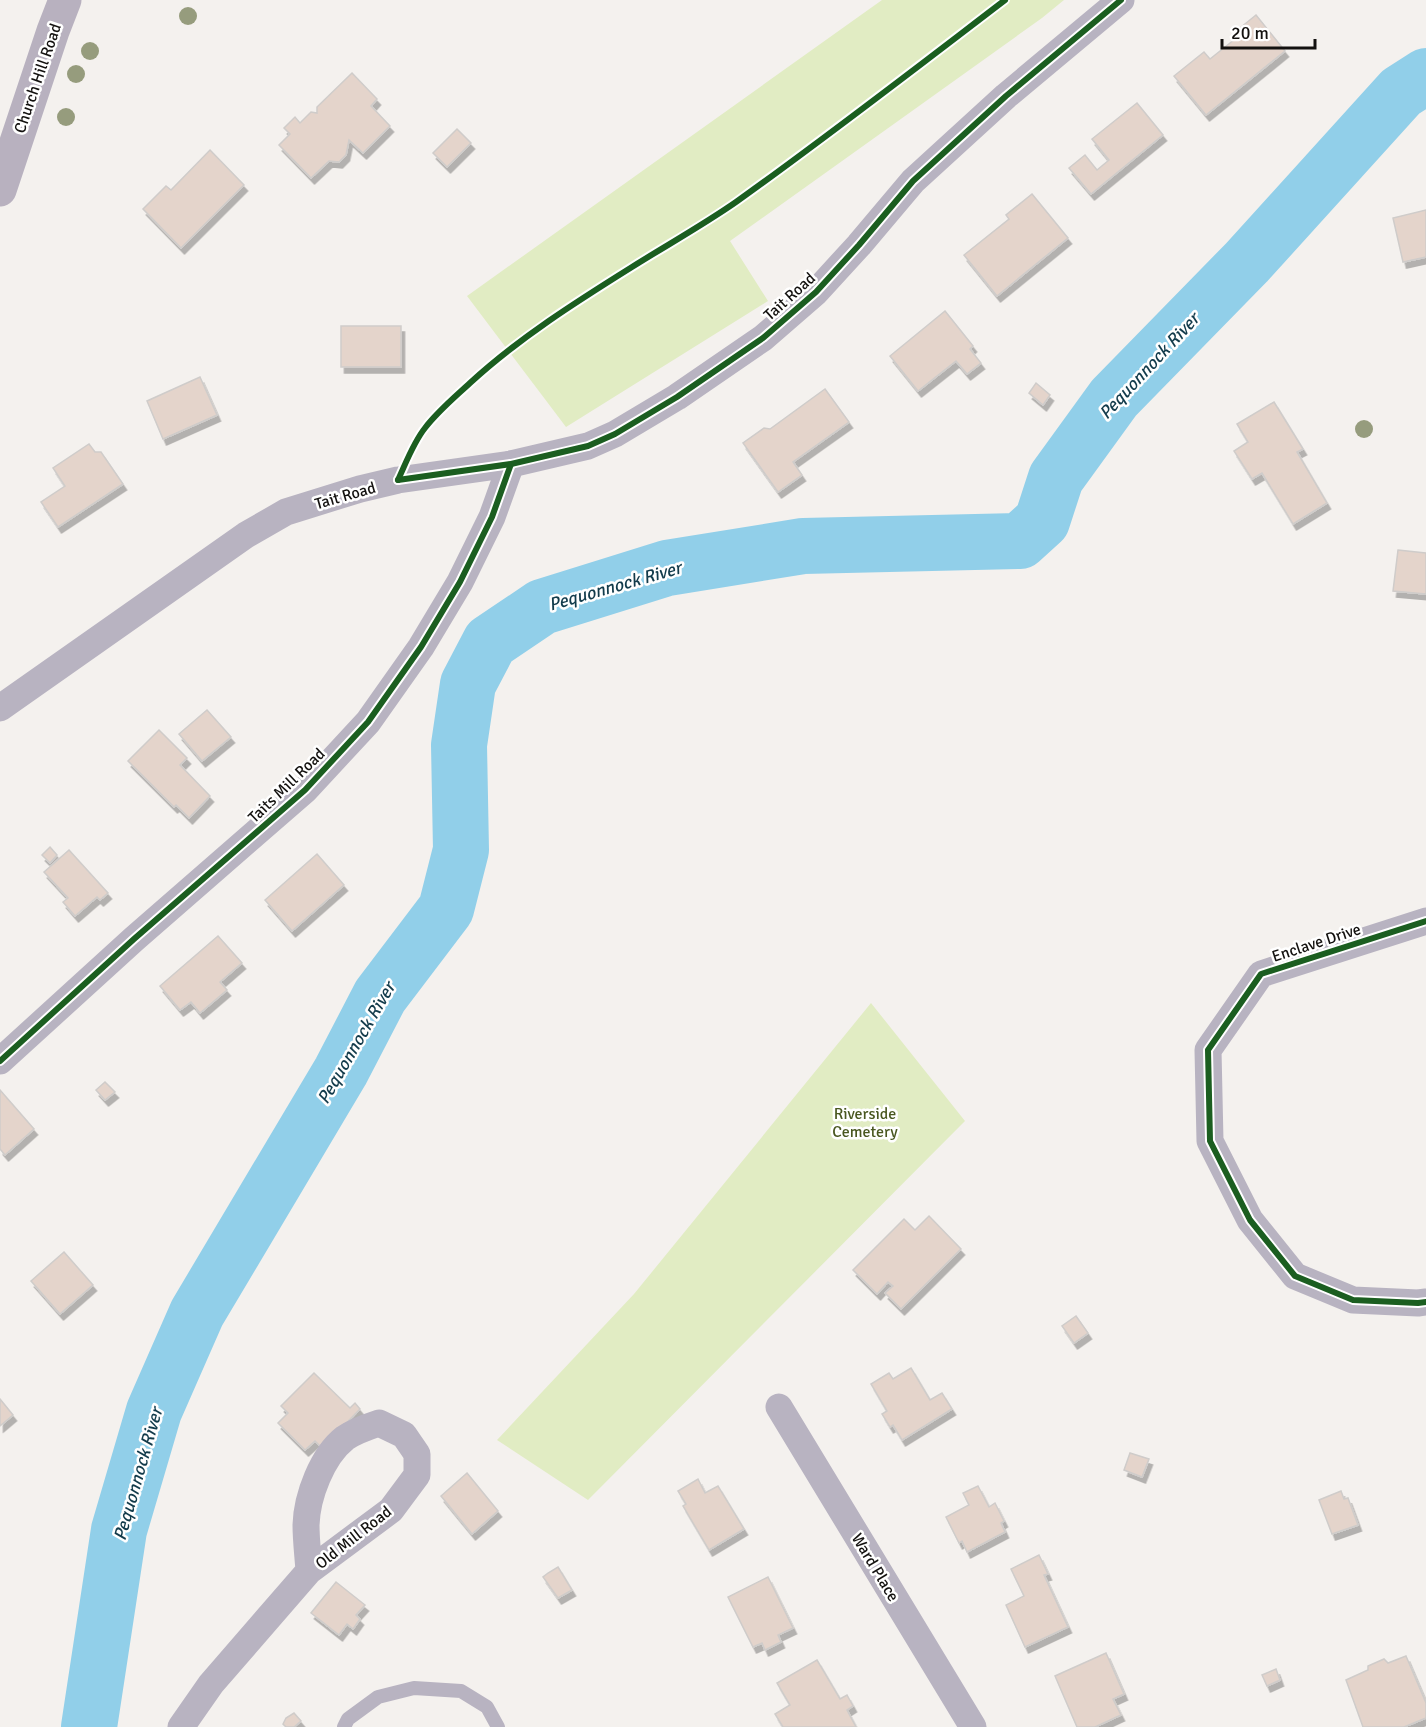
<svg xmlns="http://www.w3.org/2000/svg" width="1426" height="1727" viewBox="0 0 1426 1727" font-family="Signika,sans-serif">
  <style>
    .green { fill: #e1ecc3 }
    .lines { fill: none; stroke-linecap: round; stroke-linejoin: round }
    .river { stroke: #91cfe9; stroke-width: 56 }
    .building { fill: #e4d4cb; stroke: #cfccca; stroke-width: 1.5; filter: url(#shadow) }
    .service { stroke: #b8b3c1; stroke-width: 14 }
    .minor { stroke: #b8b3c1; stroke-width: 27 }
    .secondary { stroke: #b8b1bf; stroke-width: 33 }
    .cycleway-casing { stroke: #fff; stroke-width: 10 }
    .cycleway { stroke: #1b5e20; stroke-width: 6 }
    .tree { fill: #969c7d }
    .labels { text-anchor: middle; stroke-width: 5; stroke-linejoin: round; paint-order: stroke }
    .street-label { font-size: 16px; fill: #13110f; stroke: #fff }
    .park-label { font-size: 16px; fill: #495720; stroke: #fff }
    .water-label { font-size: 18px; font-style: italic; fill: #123b4b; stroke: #fff }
  </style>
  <defs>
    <filter id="shadow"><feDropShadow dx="3.5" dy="6" stdDeviation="0" flood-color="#0004"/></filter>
  </defs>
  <rect width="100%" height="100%" fill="#f4f1ee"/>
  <g class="green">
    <path d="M882 0H1064L1042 18 730 241 768 301 566 427 467 296Z"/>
    <path d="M871 1003 965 1121 588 1500 497 1440 634 1294Z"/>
  </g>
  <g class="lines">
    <path class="river" d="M89 1727 119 1530 154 1411 197 1313 341 1071 380 996 446 909 461 850 459 745 468 684 490 642 542 607 667 568 803 546 1020 541 1042 521 1056 478 1114 398 1247 262 1401 92 1426 76"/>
  </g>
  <g class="building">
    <path d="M1256 15 1285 51 1206 115 1174 76 1204 52 1210 59 1235 39V32Z"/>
    <path d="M352 73 377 99 371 106 390 126 363 153 349 140 346 155 339 162 329 161 311 178 279 145 290 134 284 128 295 117 300 123 311 112 317 113V107Z"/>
    <path d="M1137 103 1163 135 1091 194 1069 168 1085 155 1097 170 1109 160 1092 139Z"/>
    <path d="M457 129 471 143 447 167 433 153Z"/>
    <path d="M210 150 244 185 181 248 143 209 166 186 171 190Z"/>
    <path d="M1032 194 1068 238 997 296 964 255 1009 219 1006 215Z"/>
    <path d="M1426 210V257L1403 262 1393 218Z"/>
    <path d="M945 311 973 346 970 349 981 363 967 374 956 361 918 391 890 356Z"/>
    <rect x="341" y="326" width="60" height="41"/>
    <path d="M200 377 217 415 163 439 147 401Z"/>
    <path d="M1036 383 1050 395 1043 405 1029 393Z"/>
    <path d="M825 389 849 422 793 462 802 475 778 492 743 443 764 428 770 429Z"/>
    <path d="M1274 402 1303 449 1297 452 1327 503 1293 524 1262 473 1252 479 1234 451 1248 442 1237 424Z"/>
    <path d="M89 444 95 452H101L123 484 58 527 41 502 65 486 53 468Z"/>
    <path d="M1398 550 1426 553V594L1393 591Z"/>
    <path d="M207 710 231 737 202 761 179 734Z"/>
    <path d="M159 730 187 758 180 765 210 796 189 818 176 805 174 807 128 761Z"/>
    <path d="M50 847 57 855 50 863 42 855Z"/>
    <path d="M69 850 108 893 100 900 97 897 75 916 63 902 68 898 44 872Z"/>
    <path d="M317 854 344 885 292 931 265 900Z"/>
    <path d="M218 936 242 963 220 982 227 990 200 1013 191 1002 180 1010 160 986Z"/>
    <path d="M105 1082 115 1092 105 1100 96 1090Z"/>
    <path d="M0 1090 34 1129 5 1155 0 1149Z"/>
    <path d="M929 1216 961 1249 901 1309 885 1293 893 1286 888 1282 877 1294 853 1270 904 1219 915 1230Z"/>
    <path d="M64 1252 93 1285 60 1314 31 1281Z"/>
    <path d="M1076 1316 1088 1333 1074 1343 1062 1326Z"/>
    <path d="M911 1368 930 1400 942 1393 952 1409 902 1440 893 1425 890 1427 882 1414 887 1411 871 1384 889 1373 893 1379Z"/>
    <path d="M314 1373 350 1408 355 1403 360 1409 322 1448 315 1441 305 1450 278 1423 288 1413 281 1406Z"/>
    <path d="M0 1399 13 1415 0 1426Z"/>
    <path d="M1130 1453 1149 1459 1142 1477 1124 1470Z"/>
    <path d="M467 1473 498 1511 472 1534 441 1496Z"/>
    <path d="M698 1479 705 1493 718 1486 744 1529 709 1550 683 1506 686 1504 678 1491Z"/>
    <path d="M978 1486 989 1507 995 1503 1004 1521 1001 1523 1005 1532 967 1552 962 1541 959 1543 946 1517 969 1505 963 1493Z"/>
    <path d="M1341 1491 1344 1499 1348 1498 1358 1525 1332 1534 1319 1500Z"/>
    <path d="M1039 1555 1048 1574 1044 1575 1068 1627 1025 1647 1006 1605 1024 1596 1011 1569Z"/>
    <path d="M558 1567 572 1590 558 1598 543 1577 548 1573Z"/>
    <path d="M768 1577 793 1628 778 1635 781 1642 765 1650 762 1643 753 1647 728 1597Z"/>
    <path d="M336 1582 365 1605 356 1615 360 1619 353 1629 347 1624 339 1635 311 1613Z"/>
    <path d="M1106 1653 1124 1694 1113 1699 1121 1715 1095 1727H1077L1055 1676Z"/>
    <path d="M1406 1656 1426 1703V1718L1404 1727H1363L1346 1680 1368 1670V1666L1384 1659 1388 1663Z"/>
    <path d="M817 1660 840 1699 847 1695 853 1706 847 1710 856 1727H783L775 1714 790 1705 777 1683Z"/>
    <path d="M1276 1669 1280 1680 1267 1686 1262 1675Z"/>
    <path d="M294 1713 301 1721 294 1727H286L283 1724 286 1718Z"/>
  </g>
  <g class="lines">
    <path class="service" d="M344 1727 348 1719 378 1697 414 1688 461 1691 487 1707 498 1727"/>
    <g class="minor">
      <path d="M0 708 246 535 286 512 360 489 398 480 511 464 588 446 615 434 677 397 763 338 816 292 859 245 913 181 1006 96 1121 0"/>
      <path d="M1426 921 1261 974 1208 1050 1210 1141 1250 1220 1295 1276 1353 1300 1418 1303 1426 1302"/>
      <path d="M0 1061 134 939 305 790 368 722 421 647 460 582 492 517 511 464"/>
      <path d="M779 1407 973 1727"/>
      <path d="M181 1727 211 1684 309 1571 391 1510 417 1475V1454L404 1435 379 1423C367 1427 355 1431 345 1438 322 1456 307 1496 306 1525 306 1540 308 1556 309 1571"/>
    </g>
    <path class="secondary" d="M0 190 53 31 65 0"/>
    <g class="cycleway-casing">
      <g id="cycleway">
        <path d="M398 480 511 464 588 446 615 434 677 397 763 338 816 292 859 245 913 181 1006 96 1121 0"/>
        <path d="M398 480C406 463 413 443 425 428 438 411 455 397 470 383 519 338 576 302 632 267 667 245 703 225 736 202 827 137 916 68 1005 0"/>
        <path d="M1426 921 1261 974 1208 1050 1210 1141 1250 1220 1295 1276 1353 1300 1418 1303 1426 1302"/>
        <path d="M0 1061 134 939 305 790 368 722 421 647 460 582 492 517 511 464"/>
      </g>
    </g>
    <use href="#cycleway" class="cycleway"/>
  </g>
  <g class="tree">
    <circle cx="188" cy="16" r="9"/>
    <circle cx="90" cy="51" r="9"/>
    <circle cx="76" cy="74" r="9"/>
    <circle cx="66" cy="117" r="9"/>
    <circle cx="1364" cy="429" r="9"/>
  </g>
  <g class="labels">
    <g class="street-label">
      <text transform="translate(37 78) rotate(-71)" y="6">Church Hill Road</text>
      <text transform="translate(789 296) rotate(-42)" y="6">Tait Road</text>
      <text transform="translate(345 495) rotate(-16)" y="6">Tait Road</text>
      <text transform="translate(286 785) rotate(-44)" y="6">Taits Mill Road</text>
      <text transform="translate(1316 942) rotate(-18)" y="6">Enclave Drive</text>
      <text transform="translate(353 1537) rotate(-38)" y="6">Old Mill Road</text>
      <text transform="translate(876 1567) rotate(59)" y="6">Ward Place</text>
    </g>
    <g class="park-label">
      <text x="865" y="1119">Riverside<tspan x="865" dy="18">Cemetery</tspan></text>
    </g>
    <g class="water-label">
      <text transform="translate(1149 366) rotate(-47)" y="6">Pequonnock River</text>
      <text transform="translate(615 586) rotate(-16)" y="6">Pequonnock River</text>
      <text transform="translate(356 1043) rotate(-60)" y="6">Pequonnock River</text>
      <text transform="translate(138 1474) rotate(-74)" y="6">Pequonnock River</text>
    </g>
  </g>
  <path d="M1222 39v9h93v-9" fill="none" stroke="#13110f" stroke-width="3"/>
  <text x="1231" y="39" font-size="18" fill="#13110f" stroke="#ffffff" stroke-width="4.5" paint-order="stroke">20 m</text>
</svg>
